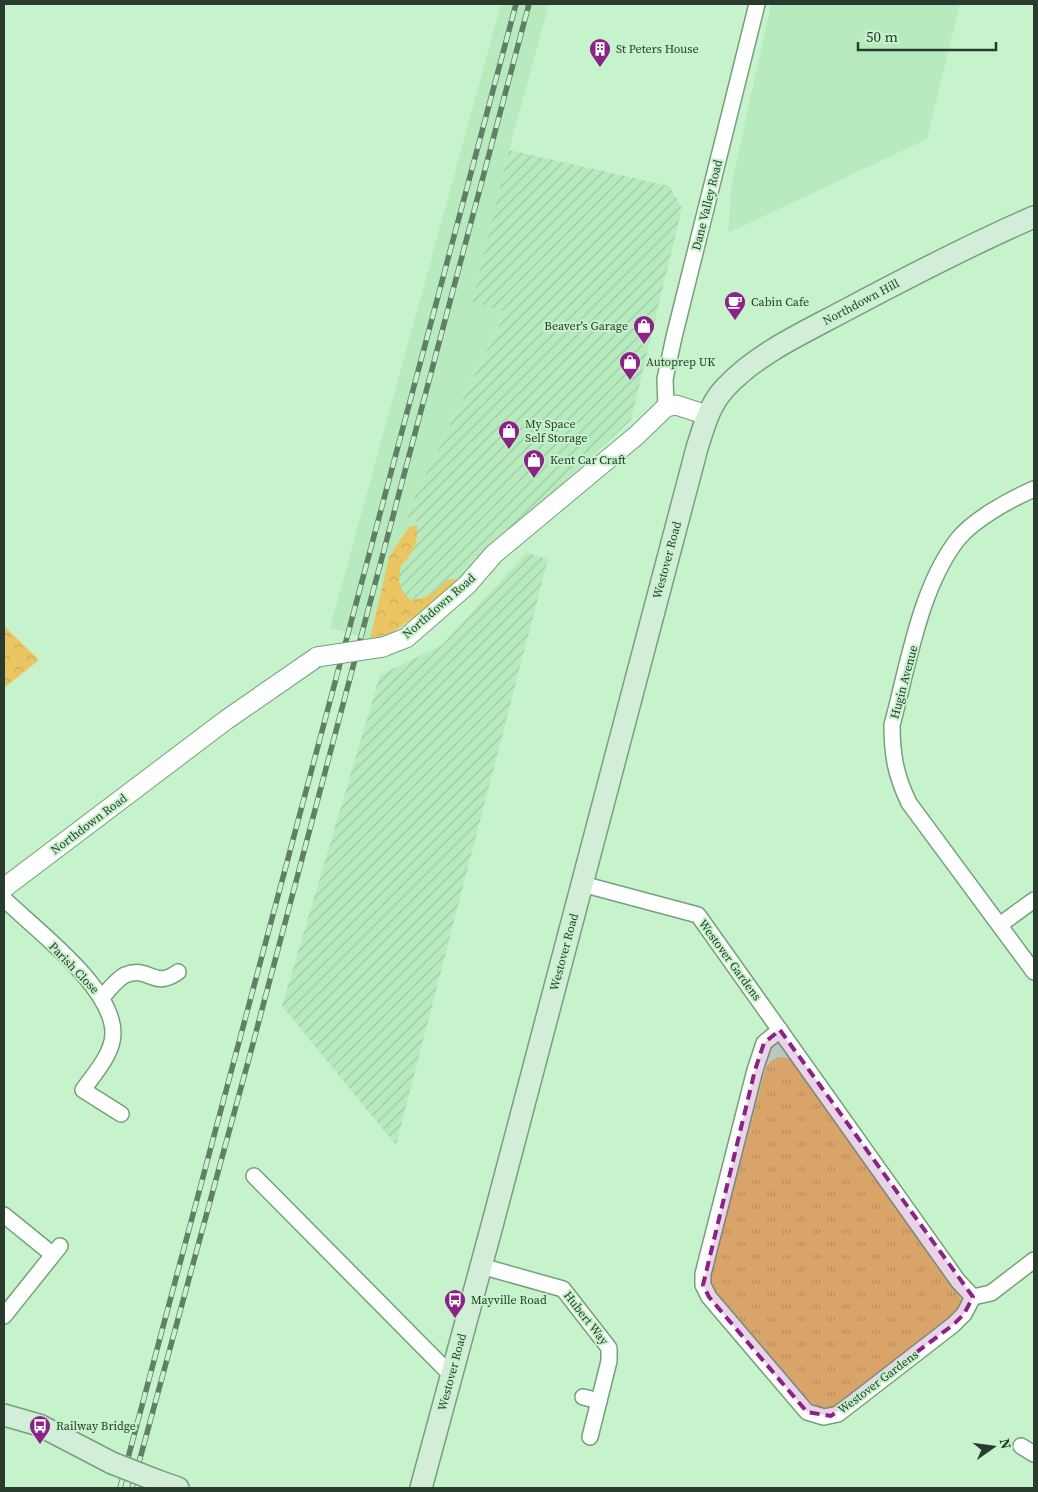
<svg xmlns="http://www.w3.org/2000/svg" width="1038" height="1492" viewBox="0 0 1038 1492" font-family="'Source Serif 4',serif">
  <style>
    .built { fill: #b7ebbe }
    .industrial { fill: url(#industrial-furrows) }
    .grass { fill: url(#grass-tufts) }
    .forest { fill: url(#forest-crowns) }
    .lines { fill: none; stroke-linecap: round; stroke-linejoin: round }
    .minor-casing { stroke: #76a07c; stroke-width: 18 }
    .tertiary-casing { stroke: #76a07c; stroke-width: 21 }
    .secondary-casing { stroke: #76a07c; stroke-width: 24 }
    .minor { stroke: #fff; stroke-width: 15 }
    .tertiary { stroke: #fff; stroke-width: 19 }
    .secondary { stroke: #d2eed8; stroke-width: 21 }
    .rail-casing { stroke: #627e67; stroke-width: 5.5 }
    .rail { stroke: #c6f3cc; stroke-width: 4; stroke-dasharray: 11; stroke-linecap: butt }
    .tertiary-bridge-casing { stroke: #76a07c; stroke-width: 21; stroke-linecap: butt }
    .secondary-bridge-casing { stroke: #76a07c; stroke-width: 24; stroke-linecap: butt }
    .tertiary-bridge { stroke: #fff; stroke-width: 19 }
    .secondary-bridge { stroke: #d2eed8; stroke-width: 21 }
    .marked { fill: #8a2288; fill-opacity: 0.2; stroke: #8a2288; stroke-width: 4; stroke-dasharray: 10 6; stroke-linejoin: round }
    .labels { text-anchor: middle; stroke-width: 4; stroke-linejoin: round; paint-order: stroke }
    .poi-label { font-size: 12px; fill: #293b2c; stroke: #c6f3cc; text-anchor: start }
    .street-label { font-size: 12px; fill: #293b2c; stroke: #c6f3cc }
  </style>
  <defs>
    <pattern id="industrial-furrows" width="10" height="10" patternUnits="userSpaceOnUse" patternTransform="scale(1.25)"><rect width="10" height="10" fill="#b7ebbe"/><path d="M-1 1l2-2M0 10L10 0M9 11l2-2" fill="none" stroke="#9dcaa3"/></pattern>
    <pattern id="grass-tufts" width="24" height="20" patternUnits="userSpaceOnUse" patternTransform="scale(1.25)"><rect width="24" height="20" fill="#ebc562"/><path d="M3 7l-1-3M5 7V3M7 7l1-3M15 17l-1-3M17 17v-4M19 17l1-3" fill="none" stroke="#caaa55"/></pattern>
    <pattern id="forest-crowns" width="20" height="18" patternUnits="userSpaceOnUse" patternTransform="scale(1.25)"><rect width="20" height="18" fill="#ebc562"/><path d="M2 6a3 3 0 1 1 6 0M12 15a3 3 0 1 1 6 0" fill="none" stroke="#caaa55"/></pattern>
  </defs>
  <rect width="100%" height="100%" fill="#c6f3cc"/>
  <g class="built">
    <path d="M501 4H549L509 150 472 302 506 311 405 516 416 521 396 571 388 624 370 639 330 628Z"/>
    <path d="M771 4H960L927 139 728 233 732 182Z"/>
  </g>
  <g class="industrial">
    <path d="M509 150 669 186 682 208 631 420 450 589 388 624 396 571 416 521 405 516 506 312 472 302Z"/>
    <path d="M526 553 548 559 396 1145 282 1006 380 675 442 645Z"/>
  </g>
  <path class="grass" d="M779 1057 792 1059 961 1299 959 1313 840 1405C832 1407 826 1409 818 1406 792 1395 737 1319 716 1293L710 1277 766 1067 771 1061Z"/>
  <g class="forest">
    <path d="M417 525C418 543 414 553 401 565 398 582 398 590 411 600 418 599 425 598 431 594 441 588 446 575 459 580L453 589 392 633 370 639 389 557 409 527Z"/>
    <path d="M4 626 39 660 4 688Z"/>
  </g>
  <g class="lines">
    <g class="minor-casing">
      <g id="minor">
        <path d="M666 407 665 379 674 337 757 4"/>
        <path d="M1034 489C1011 499 974 519 958 539 920 587 908 666 892 725 892 756 896 776 909 803L1034 972"/>
        <path d="M582 884 698 915 958 1281 973 1297"/>
        <path d="M4 899C36 930 113 987 113 1033 113 1054 94 1074 83 1090L121 1114"/>
        <path d="M1001 924 1034 900"/>
        <path d="M102 997C108 991 117 979 125 975 150 965 153 990 178 972"/>
        <path d="M780 1030 764 1043 755 1070 703 1274V1285L709 1297 807 1412 824 1417 838 1414 953 1325 964 1314 973 1297"/>
        <path d="M254 1176 451 1375"/>
        <path d="M4 1215 52 1254"/>
        <path d="M481 1266 563 1289 609 1348V1361L590 1437"/>
        <path d="M973 1297 991 1293 1034 1260"/>
        <path d="M4 1316 60 1246"/>
        <path d="M583 1397 599 1401"/>
        <path d="M1021 1446 1034 1454"/>
      </g>
    </g>
    <g class="tertiary-casing">
      <g id="tertiary">
        <path d="M383 647 406 638 467 585 494 554 637 435 666 407 676 405 707 415"/>
        <path d="M4 888 226 720 317 657"/>
      </g>
    </g>
    <g class="secondary-casing">
      <g id="secondary">
        <path d="M4 1415 39 1425 112 1463"/>
        <path d="M158 1481 178 1488"/>
        <path d="M421 1488 493 1222 697 448C704 426 710 403 726 387 758 353 803 333 844 311 906 278 969 245 1034 217"/>
      </g>
    </g>
    <use href="#minor" class="minor"/>
    <use href="#tertiary" class="tertiary"/>
    <use href="#secondary" class="secondary"/>
    <g class="rail-casing">
      <g id="rail">
        <path d="M120 1488 516 4"/>
        <path d="M132 1488 251 1051 529 4"/>
      </g>
    </g>
    <use href="#rail" class="rail"/>
    <g class="tertiary-bridge-casing">
      <path id="tertiary-bridge" d="M317 657 383 647"/>
    </g>
    <g class="secondary-bridge-casing">
      <path id="secondary-bridge" d="M112 1463 158 1481"/>
    </g>
    <use href="#tertiary-bridge" class="tertiary-bridge"/>
    <use href="#secondary-bridge" class="secondary-bridge"/>
  </g>
  <path class="marked" d="M780 1030 973 1297 964 1314 953 1325 831 1416 807 1412 709 1297 703 1285 755 1070 764 1043Z"/>
  <defs>
    <g id="building-pin" transform="scale(1.125)"><path d="M0 17L-7.5 6A9.5 9.5 0 1 1 7.5 6Z" fill="#8a2288" stroke="#c6f3cc"/><path d="M-4-6H4V6H1V3H-1V6H-4ZM-2.5-4.3h1.7v1.8h-1.7ZM.8-4.3h1.7v1.8H.8ZM-2.5-1h1.7V.8h-1.7ZM.8-1h1.7V.8H.8Z" fill="#fff"/></g>
    <g id="cafe-pin" transform="scale(1.125)"><path d="M0 17L-7.5 6A9.5 9.5 0 1 1 7.5 6Z" fill="#8a2288" stroke="#c6f3cc"/><path d="M-5.5-4.5H6V0H3Q3 3.5 0 3.5H-2.5Q-5.5 3.5-5.5 0ZM3-3.2v2h1.7v-2ZM-6 4.5H4V6H-6Z" fill="#fff"/></g>
    <g id="shop-pin" transform="scale(1.125)"><path d="M0 17L-7.5 6A9.5 9.5 0 1 1 7.5 6Z" fill="#8a2288" stroke="#c6f3cc"/><path d="M-5-2.5h2.3a2.7 3.5 0 0 1 5.4 0H5L5.5 6h-11ZM-1.5-2.5h3a1.5 2.3 0 0 0-3 0Z" fill="#fff"/></g>
    <g id="bus-pin" transform="scale(1.125)"><path d="M0 17L-7.5 6A9.5 9.5 0 1 1 7.5 6Z" fill="#8a2288" stroke="#c6f3cc"/><path d="M-5-6H5V4H4V6H2V4H-2V6H-4V4H-5ZM-3.5-4V0h7V-4ZM-3.5 1.2v1.5H-2V1.2ZM2 1.2v1.5H3.5V1.2Z" fill="#fff"/></g>
  </defs>
  <g fill-rule="evenodd">
    <use href="#building-pin" x="600" y="49"/>
    <use href="#cafe-pin" x="735" y="302"/>
    <use href="#shop-pin" x="644" y="326"/>
    <use href="#shop-pin" x="630" y="362"/>
    <use href="#shop-pin" x="509" y="431"/>
    <use href="#shop-pin" x="534" y="460"/>
    <use href="#bus-pin" x="455" y="1300"/>
    <use href="#bus-pin" x="40" y="1426"/>
  </g>
  <g class="labels">
    <g class="poi-label">
      <text x="616" y="53">St Peters House</text>
      <text x="751" y="306">Cabin Cafe</text>
      <text x="628" y="330" text-anchor="end">Beaver's Garage</text>
      <text x="646" y="366">Autoprep UK</text>
      <text x="525" y="428">My Space<tspan x="525" dy="14">Self Storage</tspan></text>
      <text x="550" y="464">Kent Car Craft</text>
      <text x="471" y="1304">Mayville Road</text>
      <text x="56" y="1430">Railway Bridge</text>
    </g>
    <g class="street-label">
      <text transform="translate(707 205) rotate(-76)" y="4">Dane Valley Road</text>
      <text transform="translate(861 302) rotate(-28)" y="4">Northdown Hill</text>
      <text transform="translate(667 560) rotate(-75)" y="4">Westover Road</text>
      <text transform="translate(439 606) rotate(-41)" y="4">Northdown Road</text>
      <text transform="translate(904 682) rotate(-75)" y="4">Hugin Avenue</text>
      <text transform="translate(89 824) rotate(-37)" y="4">Northdown Road</text>
      <text transform="translate(564 952) rotate(-75)" y="4">Westover Road</text>
      <text transform="translate(730 960) rotate(54)" y="4">Westover Gardens</text>
      <text transform="translate(74 968) rotate(46)" y="4">Parish Close</text>
      <text transform="translate(586 1318) rotate(52)" y="4">Hubert Way</text>
      <text transform="translate(452 1372) rotate(-75)" y="4">Westover Road</text>
      <text transform="translate(878 1382) rotate(-37)" y="4">Westover Gardens</text>
    </g>
  </g>
  <rect width="1038" height="1492" fill="none" stroke="#293b2c" stroke-width="10"/>
  <g transform="translate(993 1447) rotate(76)" stroke="#c6f3cc" stroke-width="4" paint-order="stroke">
  <path d="M0-4L9 19L0 12L-9 19Z" fill="#293b2c"/>
  <text y="-8" font-size="14" font-weight="bold" text-anchor="middle" fill="#293b2c">N</text>
  </g>
  <path d="M858 42v8h138v-8" fill="none" stroke="#293b2c" stroke-width="2.5"/>
  <text x="866" y="42" font-size="15" fill="#293b2c" stroke="#c6f3cc" stroke-width="4" paint-order="stroke">50 m</text>
</svg>
